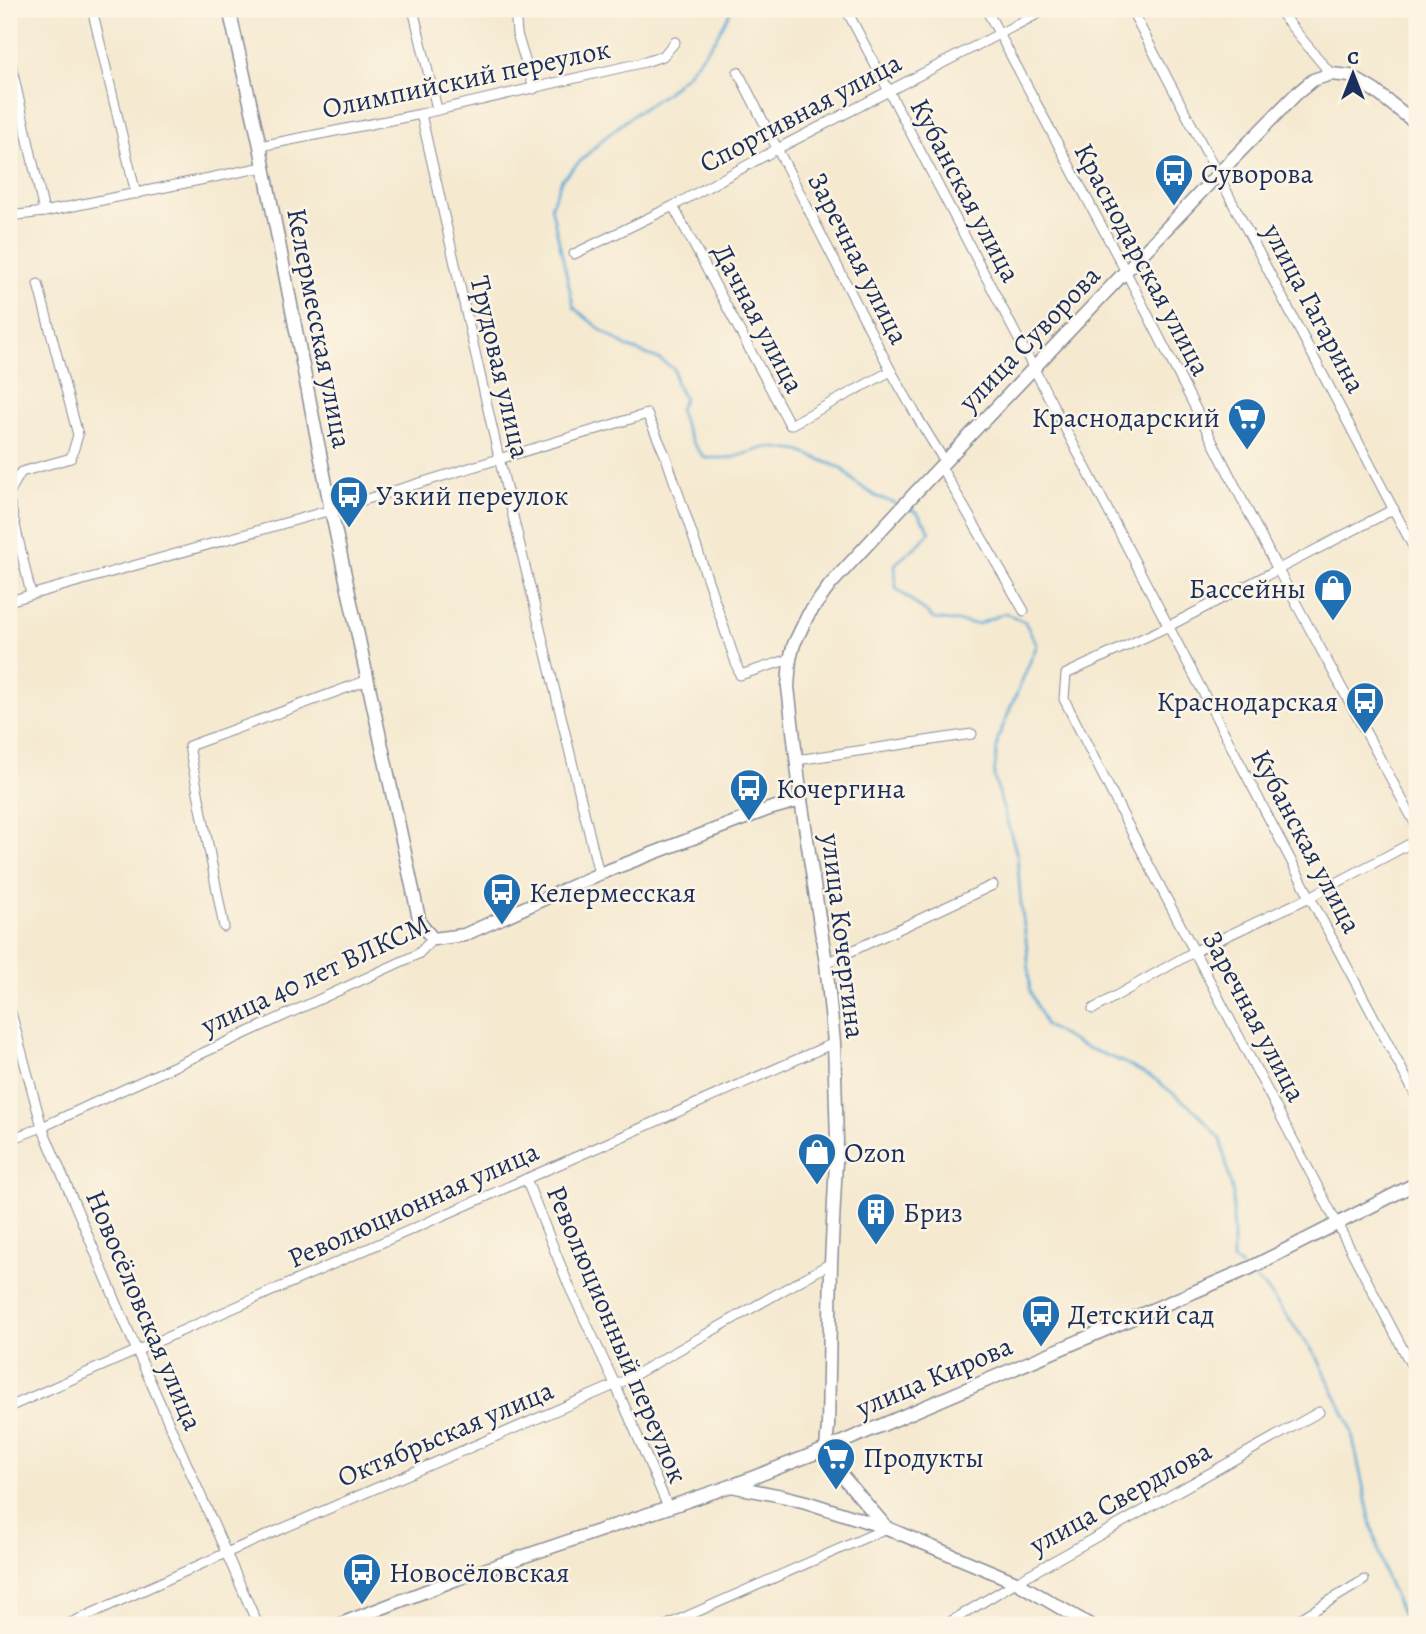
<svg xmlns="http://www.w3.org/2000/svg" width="1426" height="1634" viewBox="0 0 1426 1634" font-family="Alegreya,serif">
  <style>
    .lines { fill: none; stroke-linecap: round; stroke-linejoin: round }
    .stream { stroke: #5baad5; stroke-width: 2.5 }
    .street-casing { stroke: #888c97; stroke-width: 11 }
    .secondary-casing { stroke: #888c97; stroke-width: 15 }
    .street { stroke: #fff; stroke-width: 9 }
    .secondary { stroke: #fff; stroke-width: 12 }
    .labels { text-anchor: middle; stroke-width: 5; stroke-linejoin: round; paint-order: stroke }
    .street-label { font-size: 28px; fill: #1b2f5e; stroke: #fcf5e5 }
    .poi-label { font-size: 28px; fill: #1b2f5e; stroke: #fcf5e5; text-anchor: start }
  </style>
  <rect width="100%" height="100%" fill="#fcf5e5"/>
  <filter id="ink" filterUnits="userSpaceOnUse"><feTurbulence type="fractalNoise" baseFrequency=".0143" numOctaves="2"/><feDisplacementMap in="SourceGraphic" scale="14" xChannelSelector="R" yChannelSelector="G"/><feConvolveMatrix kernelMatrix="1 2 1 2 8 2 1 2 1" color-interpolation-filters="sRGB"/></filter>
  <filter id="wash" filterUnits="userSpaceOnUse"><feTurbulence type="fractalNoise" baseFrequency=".00686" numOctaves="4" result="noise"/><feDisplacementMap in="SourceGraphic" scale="28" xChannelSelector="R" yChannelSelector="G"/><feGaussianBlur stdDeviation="1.57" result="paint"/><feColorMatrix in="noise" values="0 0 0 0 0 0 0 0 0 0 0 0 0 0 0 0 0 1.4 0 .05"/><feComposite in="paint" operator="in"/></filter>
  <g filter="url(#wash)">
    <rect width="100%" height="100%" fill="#f5e9d0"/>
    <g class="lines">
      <g class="stream">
        <path d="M732 9 716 38 686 75 666 93 633 115 603 139 562 179 551 206 574 308 604 332 629 348 659 359 674 369 676 384 684 398 679 409C686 431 689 441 705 458H731L768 447 799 451 841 468 856 483 875 496 897 504"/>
        <path d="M907 508 917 512 930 531 920 543 895 564 896 588 934 619 978 624 1005 613 1025 622 1037 645 998 738 994 777 1017 855 1021 905 1027 947 1030 991 1046 1026 1080 1045 1123 1062 1156 1080 1197 1112 1221 1140 1233 1195V1260L1241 1267"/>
        <path d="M1249 1274 1266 1288 1317 1357 1350 1425 1370 1518 1385 1575 1407 1625"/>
      </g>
    </g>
  </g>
  <g filter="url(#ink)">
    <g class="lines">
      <g class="street-casing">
        <g id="street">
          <path d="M92 9 136 194"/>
          <path d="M413 9 437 109"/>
          <path d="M515 9 517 34 534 89"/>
          <path d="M846 9 1310 897 1417 1098"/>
          <path d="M986 9 1126 272 1278 570 1417 827"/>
          <path d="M1131 9 1417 554"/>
          <path d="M1277 9 1331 74"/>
          <path d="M9 55 44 212"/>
          <path d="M738 72 891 371 919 420 945 462"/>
          <path d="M421 114 499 458 599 874"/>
          <path d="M260 146 421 114 645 62 663 56 675 42"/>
          <path d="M673 206 790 425 891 371"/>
          <path d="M9 216 44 212 263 167"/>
          <path d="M574 254 673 206 777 149 1047 9"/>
          <path d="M941 467 1024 611"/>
          <path d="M9 493 21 472 71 458 78 435 38 284"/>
          <path d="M9 499 31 594"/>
          <path d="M1394 509 1169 626 1066 674 1064 699 1128 825 1417 1376"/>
          <path d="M9 601 331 510 647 414 666 457 740 675 790 659"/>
          <path d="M797 760 972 734"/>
          <path d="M224 927 189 746 368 680"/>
          <path d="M826 963 993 885"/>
          <path d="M9 1005 42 1127 137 1351 258 1625"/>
          <path d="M1093 1009 1195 951 1310 897 1417 840"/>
          <path d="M9 1140 42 1127 418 954 433 939"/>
          <path d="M526 1179 569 1286 615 1384 668 1507"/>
          <path d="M9 1407 834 1043"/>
          <path d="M66 1625 226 1553 624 1381 831 1263"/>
          <path d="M667 1625 887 1528"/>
          <path d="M945 1625 1016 1582 1319 1412"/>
          <path d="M1290 1625 1364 1580"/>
        </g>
      </g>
      <g class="secondary-casing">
        <g id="secondary">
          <path d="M229 9 260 146 331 510 420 923 433 939 464 935 599 874 769 809 801 800"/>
          <path d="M731 1486 782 1496 806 1502 887 1528 1016 1582 1090 1625"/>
          <path d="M887 1528 838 1471 830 1458 826 1449 828 1426 831 1263 837 1141 834 1043 826 963 801 800 788 687 790 659 794 644 808 615 830 585 915 493 1219 173 1295 95 1313 80 1331 74 1350 76 1375 91 1417 124"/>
          <path d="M338 1625 457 1579 731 1486 826 1449 1250 1268 1417 1183"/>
        </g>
      </g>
      <use href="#street" class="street"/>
      <use href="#secondary" class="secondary"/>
    </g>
  </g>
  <defs>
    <g id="bus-pin" transform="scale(2.0125)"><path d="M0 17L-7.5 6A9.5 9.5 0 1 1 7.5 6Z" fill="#1f6fb2" stroke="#fcf5e5"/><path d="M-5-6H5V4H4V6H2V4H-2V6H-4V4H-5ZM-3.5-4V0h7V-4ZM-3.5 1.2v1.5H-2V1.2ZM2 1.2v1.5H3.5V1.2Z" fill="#fff"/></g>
    <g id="supermarket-pin" transform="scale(2.0125)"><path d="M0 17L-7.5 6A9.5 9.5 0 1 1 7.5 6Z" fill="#1f6fb2" stroke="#fcf5e5"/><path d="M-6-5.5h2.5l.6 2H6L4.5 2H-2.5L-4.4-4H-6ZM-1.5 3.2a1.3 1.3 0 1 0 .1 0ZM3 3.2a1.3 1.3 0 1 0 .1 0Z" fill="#fff"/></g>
    <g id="shop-pin" transform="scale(2.0125)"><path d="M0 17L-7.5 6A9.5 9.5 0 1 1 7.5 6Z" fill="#1f6fb2" stroke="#fcf5e5"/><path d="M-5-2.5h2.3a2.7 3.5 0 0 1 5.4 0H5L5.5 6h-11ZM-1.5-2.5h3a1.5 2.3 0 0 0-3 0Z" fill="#fff"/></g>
    <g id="building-pin" transform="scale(2.0125)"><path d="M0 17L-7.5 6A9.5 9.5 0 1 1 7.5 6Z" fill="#1f6fb2" stroke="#fcf5e5"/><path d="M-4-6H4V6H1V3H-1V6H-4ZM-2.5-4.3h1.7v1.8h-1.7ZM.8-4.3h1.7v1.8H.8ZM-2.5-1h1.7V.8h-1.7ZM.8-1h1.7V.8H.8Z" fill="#fff"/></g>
  </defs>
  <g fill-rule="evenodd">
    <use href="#bus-pin" x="1174" y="173"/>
    <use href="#supermarket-pin" x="1247" y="417"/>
    <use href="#bus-pin" x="349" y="495"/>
    <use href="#shop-pin" x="1333" y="588"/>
    <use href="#bus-pin" x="1365" y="701"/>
    <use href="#bus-pin" x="749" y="788"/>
    <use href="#bus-pin" x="502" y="892"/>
    <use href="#shop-pin" x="817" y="1152"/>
    <use href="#building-pin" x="876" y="1212"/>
    <use href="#bus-pin" x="1041" y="1314"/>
    <use href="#supermarket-pin" x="836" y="1457"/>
    <use href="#bus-pin" x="362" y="1572"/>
  </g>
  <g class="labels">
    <g class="street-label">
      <text transform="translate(466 78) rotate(-12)" y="10">Олимпийский переулок</text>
      <text transform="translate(800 112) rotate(-28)" y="10">Спортивная улица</text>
      <text transform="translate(966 190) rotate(62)" y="10">Кубанская улица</text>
      <text transform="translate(859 258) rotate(63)" y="10">Заречная улица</text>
      <text transform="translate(1143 259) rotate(62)" y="10">Краснодарская улица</text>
      <text transform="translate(1315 308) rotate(62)" y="10">улица Гагарина</text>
      <text transform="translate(759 318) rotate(62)" y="10">Дачная улица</text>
      <text transform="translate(320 328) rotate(79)" y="10">Келермесская улица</text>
      <text transform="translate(1029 338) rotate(-46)" y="10">улица Суворова</text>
      <text transform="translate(501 367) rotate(77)" y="10">Трудовая улица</text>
      <text transform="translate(1307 841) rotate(62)" y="10">Кубанская улица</text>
      <text transform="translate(844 936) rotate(83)" y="10">улица Кочергина</text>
      <text transform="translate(315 974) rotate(-25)" y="10">улица 40 лет ВЛКСМ</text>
      <text transform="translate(1255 1016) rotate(62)" y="10">Заречная улица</text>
      <text transform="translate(413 1204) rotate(-24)" y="10">Революционная улица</text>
      <text transform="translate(145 1310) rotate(67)" y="10">Новосёловская улица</text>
      <text transform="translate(618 1334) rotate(67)" y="10">Революционный переулок</text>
      <text transform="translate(934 1376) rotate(-23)" y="10">улица Кирова</text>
      <text transform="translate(445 1433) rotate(-23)" y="10">Октябрьская улица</text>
      <text transform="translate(1120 1497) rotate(-29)" y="10">улица Свердлова</text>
    </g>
    <g class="poi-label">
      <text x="1201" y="183">Суворова</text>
      <text x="1220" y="427" text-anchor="end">Краснодарский</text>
      <text x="376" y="505">Узкий переулок</text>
      <text x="1306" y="598" text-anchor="end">Бассейны</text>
      <text x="1338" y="711" text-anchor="end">Краснодарская</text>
      <text x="776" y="798">Кочергина</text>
      <text x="529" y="902">Келермесская</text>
      <text x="844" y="1162">Ozon</text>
      <text x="903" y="1222">Бриз</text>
      <text x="1068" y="1324">Детский сад</text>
      <text x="863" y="1467">Продукты</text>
      <text x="389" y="1582">Новосёловская</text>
    </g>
  </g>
  <rect width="1426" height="1634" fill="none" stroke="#fcf5e5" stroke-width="35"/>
  <g transform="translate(1353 74)" stroke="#fcf5e5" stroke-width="5" paint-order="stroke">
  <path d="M0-5L12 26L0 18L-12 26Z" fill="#1b2f5e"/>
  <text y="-10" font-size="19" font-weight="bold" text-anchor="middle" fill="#1b2f5e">С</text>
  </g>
</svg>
